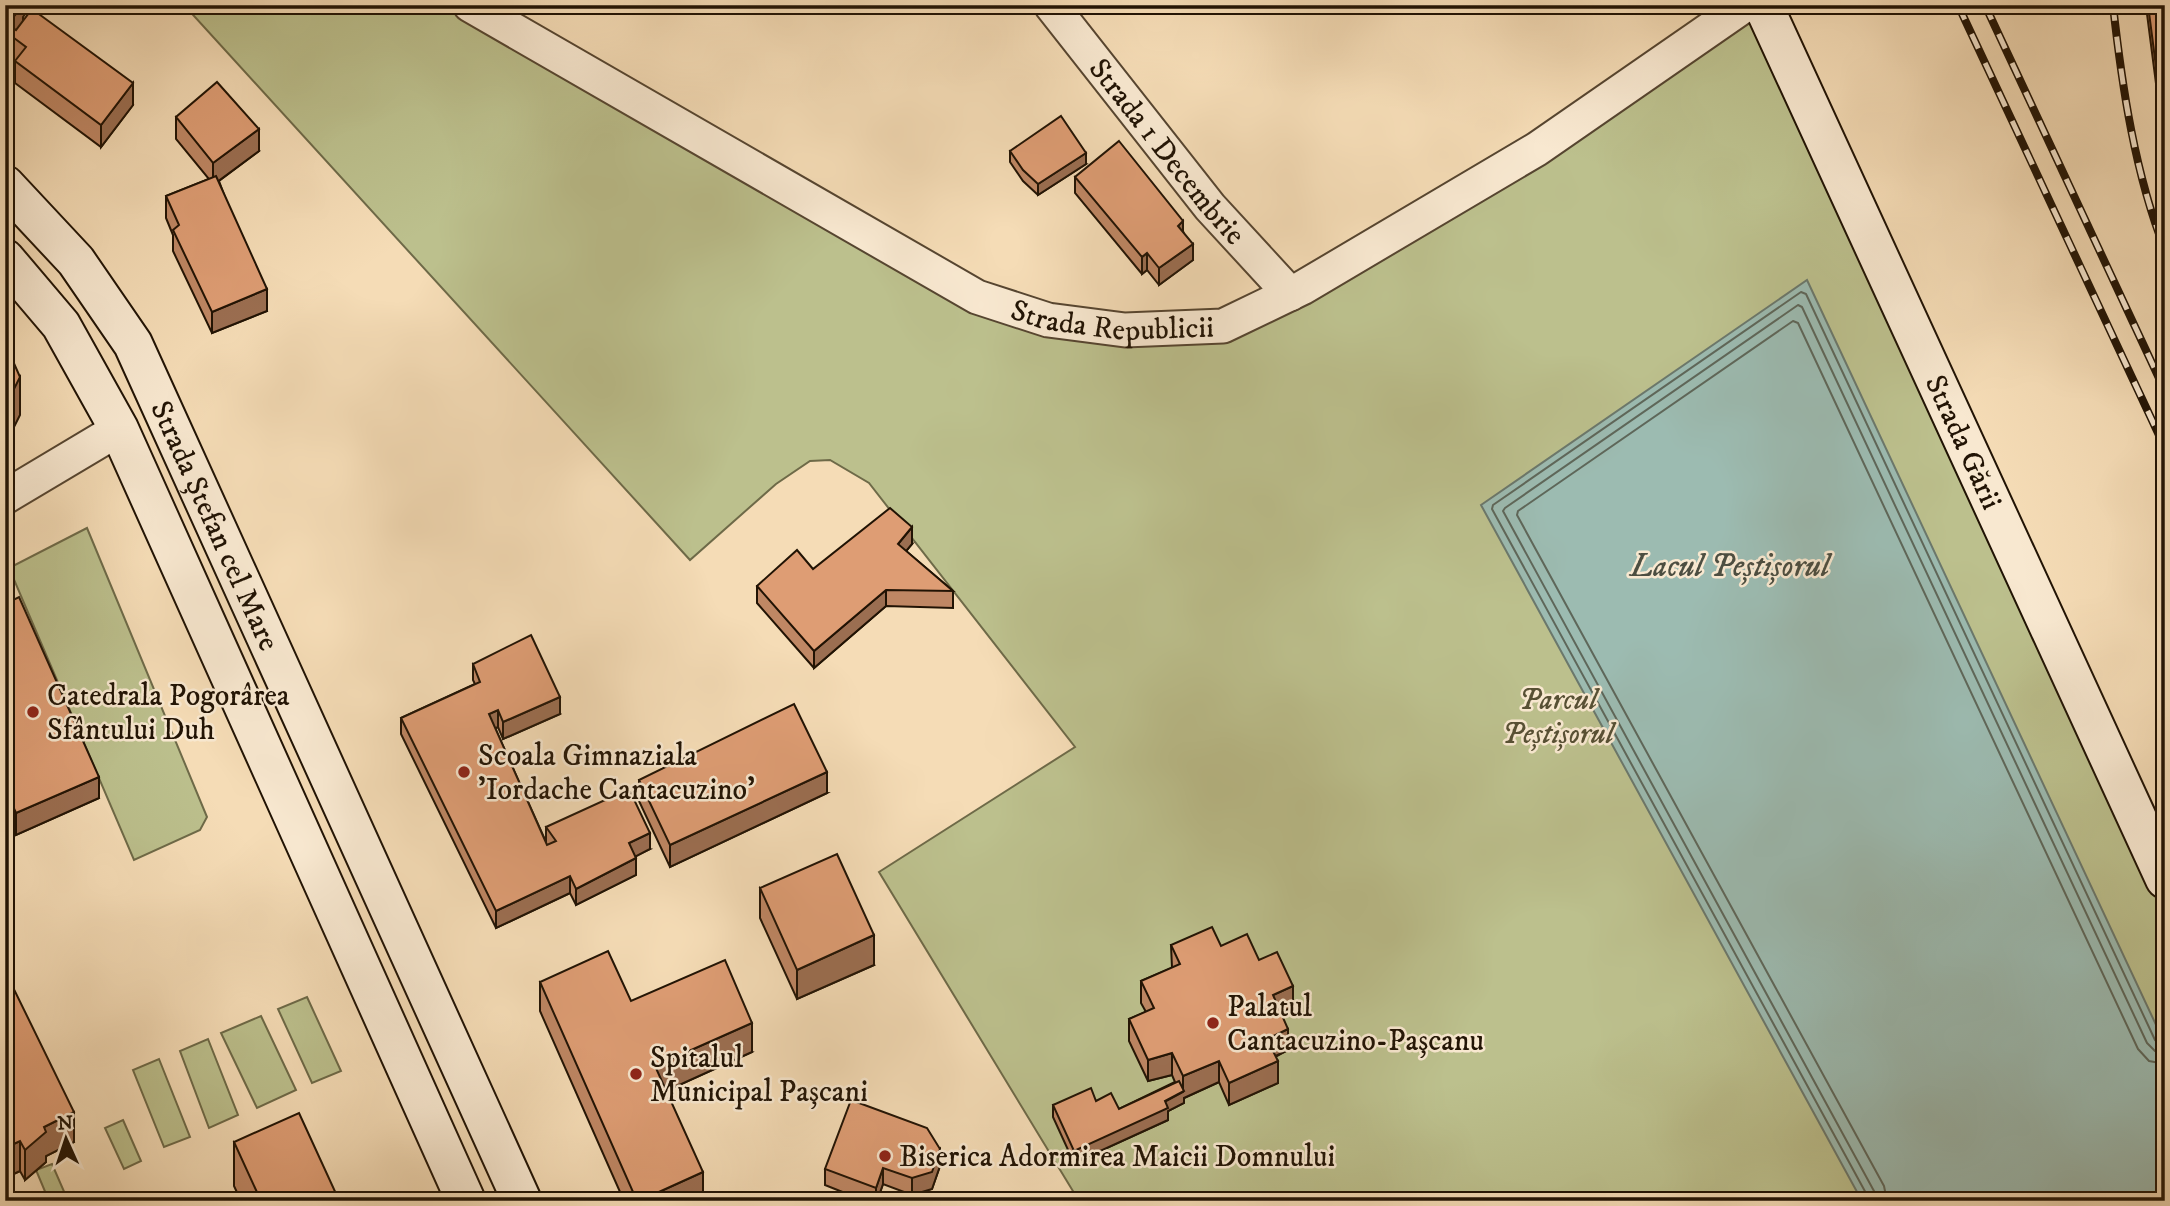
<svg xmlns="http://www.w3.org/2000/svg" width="2170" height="1206" viewBox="0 0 2170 1206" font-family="'IM FELL DW Pica',serif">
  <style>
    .green { fill: #bcc08d; stroke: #6e6a48; stroke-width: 2 }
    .water { fill: #9cbbb1; stroke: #6b786c; stroke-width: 2 }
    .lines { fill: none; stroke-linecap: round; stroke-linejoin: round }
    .shore { stroke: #5e675a; stroke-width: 2 }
    .street-casing { stroke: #564530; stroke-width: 37 }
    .secondary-casing { stroke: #211304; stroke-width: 42 }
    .street { stroke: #f8e8d0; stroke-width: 33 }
    .secondary { stroke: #f8e8d0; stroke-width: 38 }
    .rail-casing { stroke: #211304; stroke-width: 8 }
    .rail { stroke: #f8e8d0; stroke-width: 5; stroke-dasharray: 16; stroke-linecap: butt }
    .wall { fill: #bf8764; stroke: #211304; stroke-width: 2 }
    .shaded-wall { fill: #9b6e51; stroke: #211304; stroke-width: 2 }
    .building { fill: #de9d74; stroke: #211304; stroke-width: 2 }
    .poi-dot { fill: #8f2418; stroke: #f8e8d0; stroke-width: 2.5 }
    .labels { text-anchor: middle; stroke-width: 5; stroke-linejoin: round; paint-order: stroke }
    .street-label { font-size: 30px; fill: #211304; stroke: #f8e8d0 }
    .poi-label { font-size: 30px; fill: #211304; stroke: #f8e8d0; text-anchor: start }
    .park-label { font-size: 30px; font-style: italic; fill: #575034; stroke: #f8e8d0 }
    .water-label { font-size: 32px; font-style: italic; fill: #4c4e41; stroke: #f8e8d0 }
  </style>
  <rect width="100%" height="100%" fill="#f5dcb6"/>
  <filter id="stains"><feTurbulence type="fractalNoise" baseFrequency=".00286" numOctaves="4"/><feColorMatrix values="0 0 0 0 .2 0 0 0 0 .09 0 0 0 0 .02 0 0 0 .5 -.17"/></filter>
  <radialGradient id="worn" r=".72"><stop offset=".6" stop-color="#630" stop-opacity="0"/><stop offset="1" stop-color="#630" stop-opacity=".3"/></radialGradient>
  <g class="green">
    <path d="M184 5H470L977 297 1223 326 1745 5 2165 879V1201H1079L879 872 1075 747 869 483 830 460 810 461 776 484 690 560Z"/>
    <path d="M87 528 207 817 200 830 134 860 9 568Z"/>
    <path d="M307 997 341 1071 312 1083 278 1009Z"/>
    <path d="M261 1016 296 1090 257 1108 221 1033Z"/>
    <path d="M208 1039 238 1115 209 1128 180 1051Z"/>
    <path d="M159 1059 190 1137 164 1147 133 1070Z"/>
    <path d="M123 1120 141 1161 124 1169 105 1128Z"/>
    <path d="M52 1164 66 1196 57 1201H49L36 1170Z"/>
  </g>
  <path class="water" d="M1807 280 2165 1044V1188L2146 1201H1862L1481 505Z"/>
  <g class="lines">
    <g class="shore">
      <path d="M1868 1201 1867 1195 1492 509 1493 505 1801 292 1806 294 2155 1040 2159 1044 2165 1045"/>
      <path d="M1877 1201 1874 1191 1503 511 1505 508 1798 305 1802 307 2147 1043 2155 1051 2165 1053"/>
      <path d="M1887 1201 1884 1186 1517 515 1518 511 1793 321 1798 323 2138 1049 2149 1061 2165 1064"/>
    </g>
    <g class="street-casing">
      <g id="street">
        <path id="s1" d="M470 5 977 297 1048 320 1125 330 1223 326 1302 288 1537 149 1745 5"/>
        <path id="s2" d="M1051 5 1210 207 1290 294"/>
        <path d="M5 497 119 429"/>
      </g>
    </g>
    <g class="secondary-casing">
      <g id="secondary">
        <path id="s3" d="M1763 5 2165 879"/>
        <path id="s4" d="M5 185 76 261 133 344 522 1201"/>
        <path d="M5 259 61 325 119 429 466 1201"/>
      </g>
    </g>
    <use href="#street" class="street"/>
    <use href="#secondary" class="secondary"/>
    <g class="rail-casing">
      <g id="rail">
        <path d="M1958 5 2165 448"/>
        <path d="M1985 5 2165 391"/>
        <path d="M2113 5C2122 87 2135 174 2165 250"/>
      </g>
    </g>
    <use href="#rail" class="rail"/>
  </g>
  <g class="wall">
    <path d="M5 5 23 17V20L133 105 101 147 15 83V61L6 54Z"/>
    <path d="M2147 5H2165V153L2147 14Z"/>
    <path d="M176 117 259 151 219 181 267 311 212 333 173 251V235L166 218V196L209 179 176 139Z"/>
    <path d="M1010 151 1086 164 1038 195 1023 181 1010 162Z"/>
    <path d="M1075 177 1183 231 1193 260 1159 285 1147 270 1142 274 1075 193Z"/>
    <path d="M912 544 906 551 953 591V608L886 606 814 668 757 603V586L813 569Z"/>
    <path d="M5 604 99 798 16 835 5 810Z"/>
    <path d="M473 664 560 714 503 739 498 727 495 728 546 842V827L650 849 635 856 636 875 576 905 570 893 496 928 401 734V718L475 684 473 680Z"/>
    <path d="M639 780 827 793 670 867 639 801Z"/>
    <path d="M760 888 874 965 797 999 760 918Z"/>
    <path d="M1171 945 1221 946 1259 960 1293 1007 1281 1013 1288 1050 1275 1057 1278 1083 1229 1105 1219 1082 1184 1098V1103L1168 1111V1120L1074 1163 1053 1117V1105L1096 1101 1119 1109 1175 1082 1172 1075 1148 1081 1129 1041V1019L1146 1012 1141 1003V981L1172 968Z"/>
    <path d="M5 973 74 1142 46 1156V1162L25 1180 20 1171 5 1178Z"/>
    <path d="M540 982 752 1052 666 1091 703 1201H624L540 1011Z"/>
    <path d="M234 1142 338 1201H241L234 1186Z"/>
    <path d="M940 1166 932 1189 912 1195 883 1184 877 1201H865L825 1185V1169Z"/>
  </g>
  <g class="shaded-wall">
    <path d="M20 5H32L23 17V26L12 37V19Z"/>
    <path d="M9 14V34L6 32 5 55V18Z"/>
    <path d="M133 83V105L101 147V125Z"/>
    <path d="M259 129V151L213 185V163Z"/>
    <path d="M1086 153V164L1038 195V184Z"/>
    <path d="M1183 221V237L1178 226Z"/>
    <path d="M1193 244V260L1159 285V268Z"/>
    <path d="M1147 253V270L1142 274V257Z"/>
    <path d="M267 289V311L212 333V312Z"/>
    <path d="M20 377V415L11 433 5 435V397Z"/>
    <path d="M912 527V544L898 561V544Z"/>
    <path d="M886 590V606L814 668V651Z"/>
    <path d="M560 697V714L503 739V722Z"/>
    <path d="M498 710V727L489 731V714Z"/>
    <path d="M827 772V793L670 867V845Z"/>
    <path d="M99 777V798L16 835V813Z"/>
    <path d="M650 833V849L629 860V843Z"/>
    <path d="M636 858V875L576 905V889Z"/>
    <path d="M570 876V893L496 928V911Z"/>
    <path d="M874 935V965L797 999V970Z"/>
    <path d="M1293 986V1007L1273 1016V995Z"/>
    <path d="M752 1023V1052L655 1096V1066Z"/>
    <path d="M1288 1029V1050L1267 1060V1039Z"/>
    <path d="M1172 1053V1075L1148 1081V1060Z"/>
    <path d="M1219 1061V1082L1184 1098V1103L1168 1111V1120L1074 1163V1151L1183 1092V1076Z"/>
    <path d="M1278 1061V1083L1229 1105V1083Z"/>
    <path d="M74 1112V1142L46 1156V1162L25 1180V1150L44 1127Z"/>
    <path d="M20 1141V1171L5 1178V1148Z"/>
    <path d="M940 1149V1166L932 1189 912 1195V1178Z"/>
    <path d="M883 1168V1184L877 1201H876V1188Z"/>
    <path d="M703 1172V1201H639Z"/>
  </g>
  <g class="building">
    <path d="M5 5H23L12 19 9 14 5 18Z"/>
    <path d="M2148 5H2165V136Z"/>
    <path d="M32 9 133 83 101 125 15 61 26 47 6 32 5 33V22L16 30Z"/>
    <path d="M217 82 259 129 213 163 176 117Z"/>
    <path d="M1061 116 1086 153 1038 184 1023 170 1010 151Z"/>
    <path d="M1119 141 1183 221 1178 226 1193 244 1159 268 1147 253 1142 257 1075 177Z"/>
    <path d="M216 176 267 289 212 312 173 230 179 225 166 196Z"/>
    <path d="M5 343 20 377 11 395 5 397Z"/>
    <path d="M890 508 912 527 898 544 953 591 886 590 814 651 757 586 797 550 813 569Z"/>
    <path d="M19 597 99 777 16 813 5 788V604Z"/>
    <path d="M531 635 560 697 503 722 498 710 489 714 547 845 556 841 546 827 629 789 650 833 629 843 636 858 576 889 570 876 496 911 401 718 480 682 473 664Z"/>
    <path d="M794 704 827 772 670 845 639 780Z"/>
    <path d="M837 854 874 935 797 970 760 888Z"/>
    <path d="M1212 927 1221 946 1247 934 1259 960 1277 952 1293 986 1273 995 1288 1029 1267 1039 1278 1061 1229 1083 1219 1061 1183 1076 1172 1053 1148 1060 1129 1019 1154 1008 1141 981 1180 964 1171 945Z"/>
    <path d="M608 951 631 1001 725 960 752 1023 655 1066 703 1172 639 1201H637L540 982Z"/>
    <path d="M5 973H6L74 1112 44 1127 46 1132 25 1150 20 1141 5 1148Z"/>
    <path d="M1179 1081 1184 1091 1165 1101 1168 1108 1074 1151 1053 1105 1091 1088 1096 1101 1111 1093 1119 1109Z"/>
    <path d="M851 1100 927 1128 940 1149 932 1172 912 1178 883 1168 876 1188 825 1169Z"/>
    <path d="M299 1113 338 1198 331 1201H261L234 1142Z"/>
  </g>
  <g class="poi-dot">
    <circle cx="33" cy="712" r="7"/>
    <circle cx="464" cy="772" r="7"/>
    <circle cx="1213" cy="1023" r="7"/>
    <circle cx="636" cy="1074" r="7"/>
    <circle cx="885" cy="1156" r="7"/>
  </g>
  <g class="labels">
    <g class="street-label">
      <text dy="10" stroke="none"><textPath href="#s2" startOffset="187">Strada 1 Decembrie</textPath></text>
      <text dy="10" stroke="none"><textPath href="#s1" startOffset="724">Strada Republicii</textPath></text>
      <text dy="10" stroke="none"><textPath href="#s3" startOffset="481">Strada Gării</textPath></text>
      <text dy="10" stroke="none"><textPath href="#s4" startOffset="404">Strada Ștefan cel Mare</textPath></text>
    </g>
    <g class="poi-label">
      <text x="47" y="705">Catedrala Pogorârea<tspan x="47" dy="34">Sfântului Duh</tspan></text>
      <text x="478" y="765">Scoala Gimnaziala<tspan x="478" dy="34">'Iordache Cantacuzino'</tspan></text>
      <text x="1227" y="1016">Palatul<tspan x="1227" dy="34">Cantacuzino-Pașcanu</tspan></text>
      <text x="650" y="1067">Spitalul<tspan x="650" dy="34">Municipal Pașcani</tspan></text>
      <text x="899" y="1166">Biserica Adormirea Maicii Domnului</text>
    </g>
    <g class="park-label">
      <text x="1558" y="709">Parcul<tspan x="1558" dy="34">Peștișorul</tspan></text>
    </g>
    <g class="water-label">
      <text x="1730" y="576">Lacul Peștișorul</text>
    </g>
  </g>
  <rect width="2170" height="1206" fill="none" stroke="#f5dcb6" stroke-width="28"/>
  <rect x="7" y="7" width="2156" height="1192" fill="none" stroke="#211304" stroke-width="3.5"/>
  <rect x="14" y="14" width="2142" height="1178" fill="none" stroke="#211304" stroke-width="2"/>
  <g transform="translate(66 1139) rotate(357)" stroke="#f8e8d0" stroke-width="5" paint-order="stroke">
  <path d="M0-5L12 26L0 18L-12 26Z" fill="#211304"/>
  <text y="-10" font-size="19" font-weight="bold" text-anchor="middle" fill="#211304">N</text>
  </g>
  <rect width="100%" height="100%" filter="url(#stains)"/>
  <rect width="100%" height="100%" fill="url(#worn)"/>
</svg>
